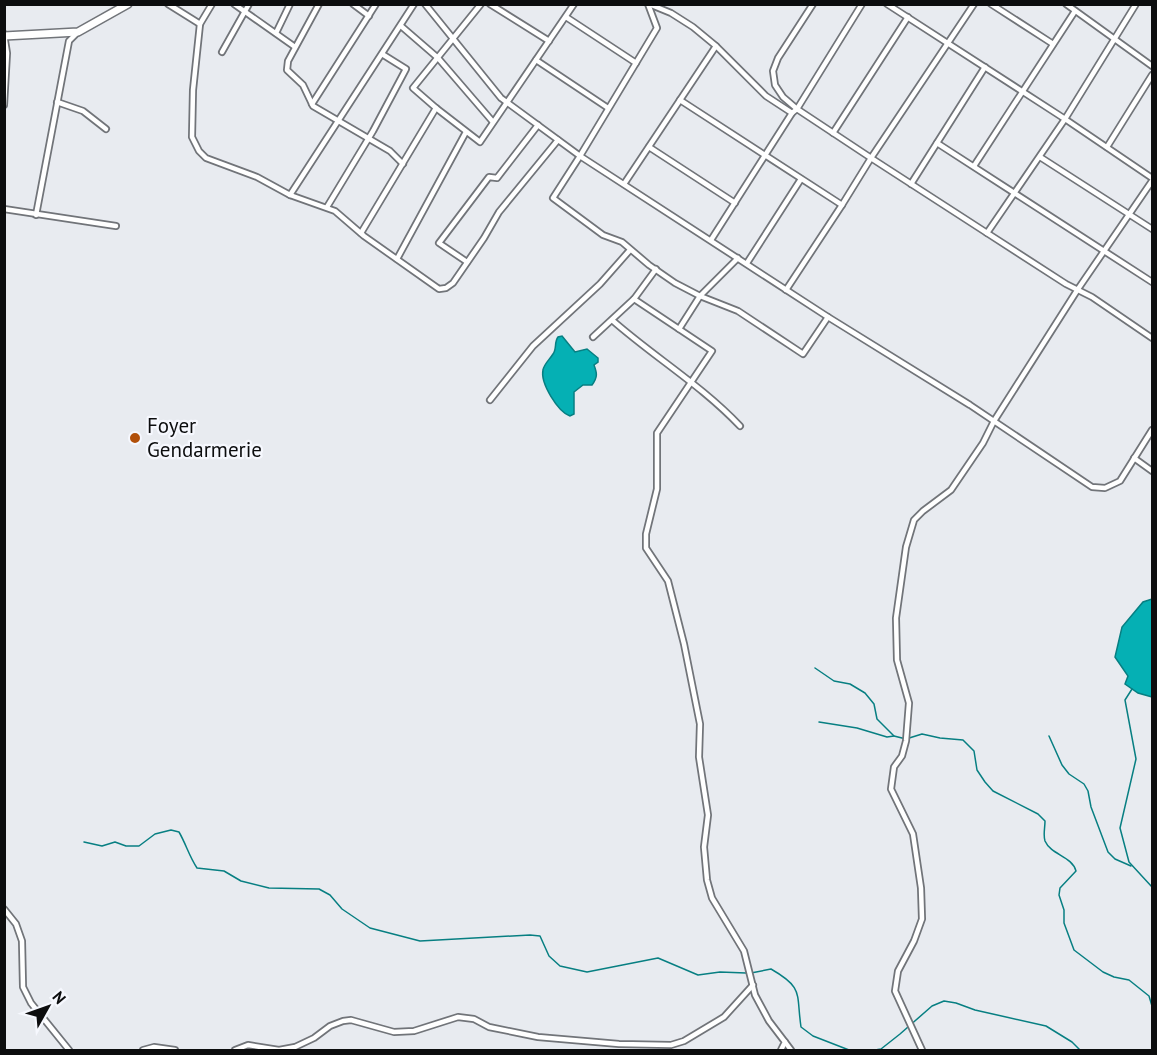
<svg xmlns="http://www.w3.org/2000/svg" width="1157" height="1055" viewBox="0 0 1157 1055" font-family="'PT Sans',sans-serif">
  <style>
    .water { fill: #05b0b4; stroke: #077f82; stroke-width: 1.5 }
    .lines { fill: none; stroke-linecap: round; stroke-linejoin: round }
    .stream { stroke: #077f82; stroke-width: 1.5 }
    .street-casing { stroke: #717479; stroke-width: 8 }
    .secondary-casing { stroke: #717479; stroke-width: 10 }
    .street { stroke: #fff; stroke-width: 4.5 }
    .secondary { stroke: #fff; stroke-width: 7 }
    .poi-dot { fill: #b1500a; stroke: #f6f8fe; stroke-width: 2 }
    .labels { text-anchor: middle; stroke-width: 4.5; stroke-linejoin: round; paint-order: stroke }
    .poi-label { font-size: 21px; fill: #0c0d0e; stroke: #f6f8fe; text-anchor: start }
  </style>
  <rect width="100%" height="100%" fill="#e8ebf0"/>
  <g class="water">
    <path d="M562 336 575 352 587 349 598 358V362L594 365C597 373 598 377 592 385H583L574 392V414L570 416C558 412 540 383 543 370 544 364 550 359 553 354 557 349 554 342 558 337Z"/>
    <path d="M1152 599V697L1138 693 1125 684 1128 676 1115 657 1122 627 1143 602Z"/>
  </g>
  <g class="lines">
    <g class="stream">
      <path d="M815 668 834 681 850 684 865 693 874 704 877 719 894 736 906 739 922 734 940 738 963 740 974 751 977 770 985 782 993 791 1038 814 1045 821C1045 828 1043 835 1045 841 1051 855 1072 856 1076 871L1060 888 1059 895 1064 910V923L1074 950 1103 972 1114 977 1129 980 1149 996 1152 1006"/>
      <path d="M1132 689 1125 700 1136 759 1120 828 1129 862 1152 887"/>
      <path d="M819 722 857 728 887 737 894 736"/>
      <path d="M1049 736 1062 765 1069 774 1084 784 1088 791 1091 807 1108 852 1115 859 1131 866"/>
      <path d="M84 842 102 846 115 842 126 846H139L155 834 171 830 179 832C186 844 189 856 197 868L224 871 241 881 269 888 319 889 330 895 342 909 370 928 420 941 530 935 540 936 549 956 560 966 587 972 658 958 698 975 720 972 746 973"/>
      <path d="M751 973 771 969C804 988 796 993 801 1027L813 1036 849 1050"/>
      <path d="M1152 1013V1018"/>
      <path d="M875 1050 881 1049 900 1034 932 1006 944 1001 956 1003 975 1010 1046 1026 1072 1042 1080 1050"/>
    </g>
    <g class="street-casing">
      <g id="street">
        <path d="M168 4 200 24"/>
        <path d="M212 4 200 24 193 90 192 137 199 151 206 158 257 177 290 195 335 211 364 236 439 289 446 288 453 283 484 238 499 212 558 140"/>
        <path d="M234 4 295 47"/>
        <path d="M319 4 288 61 287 70 303 85 313 106 390 151 403 164"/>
        <path d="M353 4 369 16"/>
        <path d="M425 4 501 98 580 156 553 198 603 235 622 242 649 265 675 283 700 296 738 311 803 354 828 317"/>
        <path d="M481 4 413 88 436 108 480 142 574 4"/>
        <path d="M490 4 549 41"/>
        <path d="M648 4 657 28 580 156 828 317 970 405 1092 487 1105 488 1120 481 1152 430"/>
        <path d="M649 4 671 13 693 27 716 46 766 96 792 113"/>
        <path d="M887 4 1065 119 1152 178"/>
        <path d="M974 4 871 158 987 233 1065 119 1136 4"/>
        <path d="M991 4 1053 44"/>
        <path d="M1066 4 1152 66"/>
        <path d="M566 17 636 63"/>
        <path d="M401 26 438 58 493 122"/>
        <path d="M276 33 290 4"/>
        <path d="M4 34 7 53 4 105"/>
        <path d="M222 52 249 4"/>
        <path d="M536 60 608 108"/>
        <path d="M680 100 842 205"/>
        <path d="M57 102 83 111 106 129"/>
        <path d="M312 104 376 4"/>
        <path d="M833 133 908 17"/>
        <path d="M937 143 1152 282"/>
        <path d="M649 147 735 203"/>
        <path d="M1107 147 1152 75"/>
        <path d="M1040 157 1152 229"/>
        <path d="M974 166 1075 11"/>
        <path d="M624 184 716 46"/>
        <path d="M911 184 985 67"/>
        <path d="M290 195 414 4"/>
        <path d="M327 207 373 131 406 69 382 54"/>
        <path d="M4 209 116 226"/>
        <path d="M36 215 69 41 78 32"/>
        <path d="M361 233 436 108"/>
        <path d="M987 233 1066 284 1092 297 1152 338"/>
        <path d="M711 240 792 113 797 109 862 4"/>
        <path d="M397 259 466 132"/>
        <path d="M467 262 439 243 489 177 497 178 538 125"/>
        <path d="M747 263 801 179"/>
        <path d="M786 290 842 205 871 158 797 109 783 97 775 85 773 71 778 58 813 4"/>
        <path d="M634 299 712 351 657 433V489L646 534V548L668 581 684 644 700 724 699 757 708 815 704 847 707 880 712 898 744 951 755 995 769 1021 785 1042 781 1050"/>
        <path d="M612 320C654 357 701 385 740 426"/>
        <path d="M679 329 700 296 738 258"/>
        <path d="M593 337 634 299 656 269"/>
        <path d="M490 400 533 346 600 284 630 250"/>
        <path d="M1134 458 1152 471"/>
        <path d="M4 909 16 924 22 941 23 987 31 1003 69 1050"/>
        <path d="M785 1042 791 1050"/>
        <path d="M143 1050 154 1047 175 1050"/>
        <path d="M235 1050 248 1045 279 1050 295 1047 314 1038 330 1026 343 1021 351 1020 394 1032 414 1031 458 1017 474 1019 489 1027 538 1037 619 1044 671 1045 684 1041 724 1017 753 985"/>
        <path d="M922 1050 895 991 898 971 914 941 922 919 921 888 913 834 891 789 894 767 902 756 906 741 909 703 897 660 896 618 906 547 914 520 923 511 951 490 983 443 994 421 1078 289 1152 181"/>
      </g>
    </g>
    <g class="secondary-casing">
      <path id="secondary" d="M4 36 78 32 128 4"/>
    </g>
    <use href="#street" class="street"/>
    <use href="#secondary" class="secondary"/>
  </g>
  <circle class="poi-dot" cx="135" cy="438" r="6"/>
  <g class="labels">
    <g class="poi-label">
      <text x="147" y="433">Foyer<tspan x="147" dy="24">Gendarmerie</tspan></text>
    </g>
  </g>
  <rect width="1157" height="1055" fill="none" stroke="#0c0d0e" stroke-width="12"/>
  <g transform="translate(48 1007) rotate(50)" stroke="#f6f8fe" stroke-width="4.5" paint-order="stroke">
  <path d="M0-4.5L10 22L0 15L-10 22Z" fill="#0c0d0e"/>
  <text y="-9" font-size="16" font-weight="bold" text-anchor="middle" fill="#0c0d0e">N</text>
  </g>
</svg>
